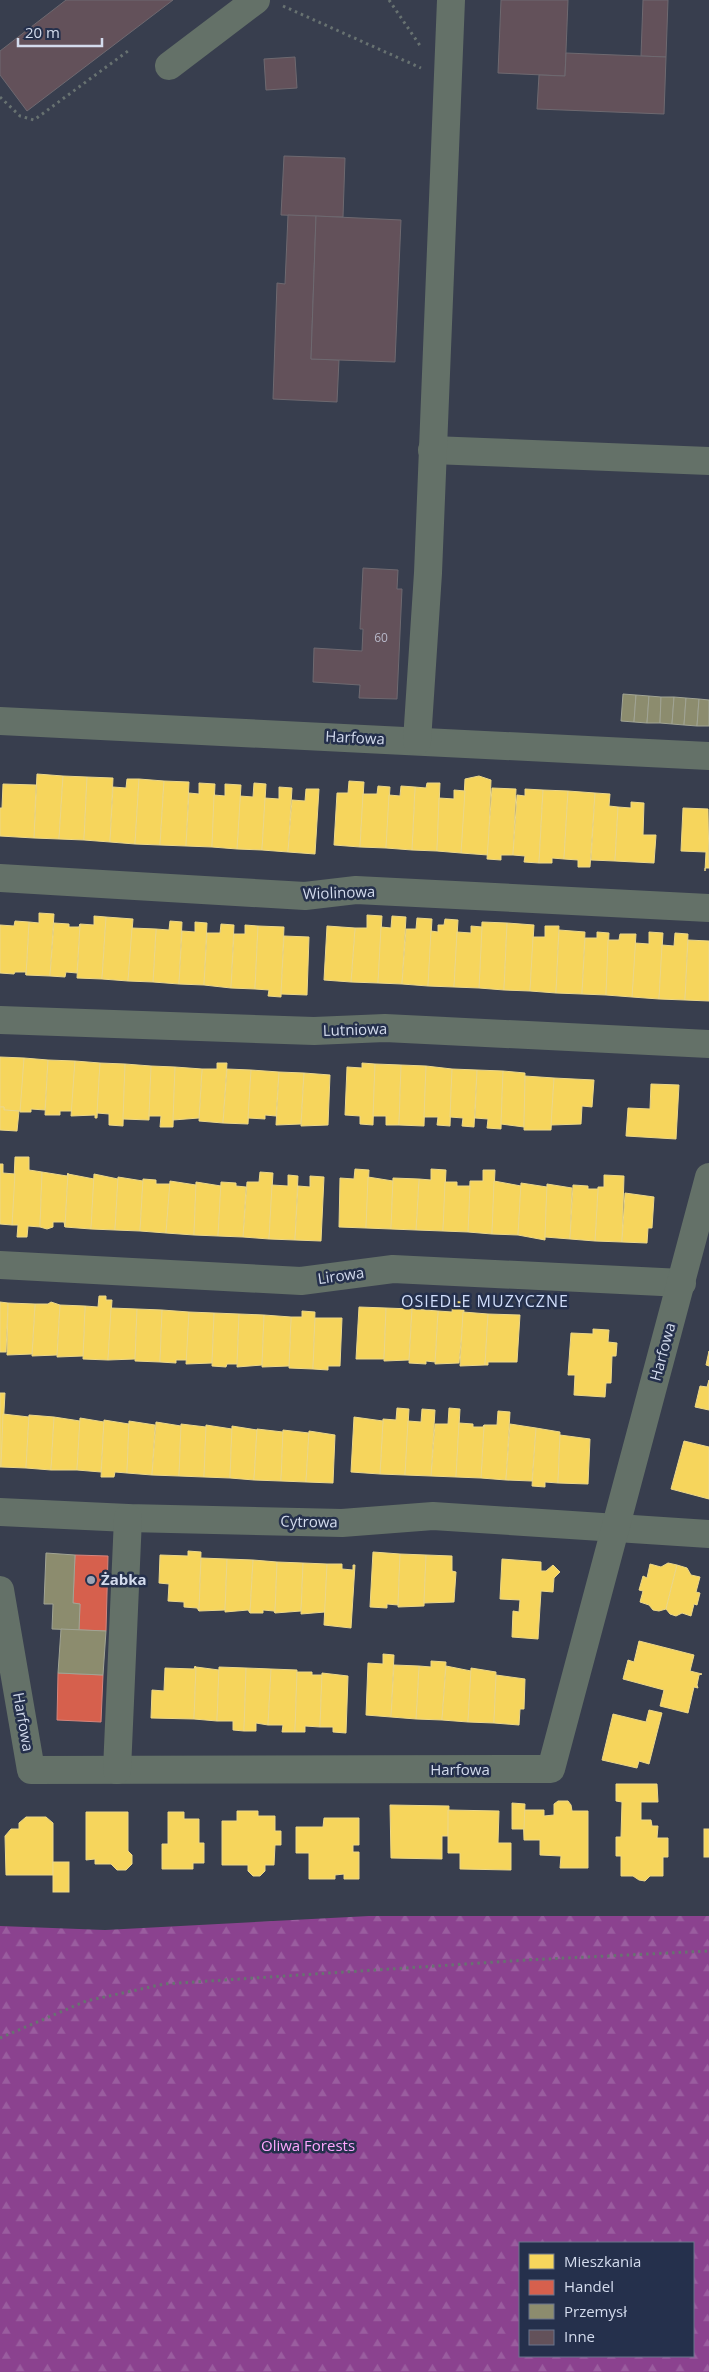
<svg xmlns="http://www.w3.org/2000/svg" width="709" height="2372" viewBox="0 0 709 2372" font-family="'Open Sans',sans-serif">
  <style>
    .forest { fill: url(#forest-firs); fill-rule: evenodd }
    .homes { fill: #f6d55c; stroke: #ecd788 }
    .shops { fill: #d6604d; stroke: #d5857d }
    .industry { fill: #8c8c6e; stroke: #a1a494 }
    .building { fill: #63515a; stroke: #6e6970 }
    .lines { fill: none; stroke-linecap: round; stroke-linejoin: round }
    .path { stroke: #687271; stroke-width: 3; stroke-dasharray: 2.5 4; stroke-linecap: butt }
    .minor { stroke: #647168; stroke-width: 28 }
    .poi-dot { fill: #9da4b5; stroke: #25304c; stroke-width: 2 }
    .labels { text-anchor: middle; stroke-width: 5; stroke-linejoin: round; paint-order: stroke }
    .number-label { font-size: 12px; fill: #b7b8c8 }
    .street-label { font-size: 15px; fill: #d3dbed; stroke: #25304c }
    .poi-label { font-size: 15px; font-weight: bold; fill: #d3dbed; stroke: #25304c; text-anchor: start }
    .park-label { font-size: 15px; fill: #ffa7ff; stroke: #25304c }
    .neighbourhood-label { font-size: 16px; letter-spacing: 1px; fill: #d0ddfa; stroke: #25304c }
  </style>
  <defs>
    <pattern id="forest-firs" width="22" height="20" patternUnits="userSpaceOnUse" patternTransform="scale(1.25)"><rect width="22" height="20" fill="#8b428f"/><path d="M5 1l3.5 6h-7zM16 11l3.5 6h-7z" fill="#9a5d9f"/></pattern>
  </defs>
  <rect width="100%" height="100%" fill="#383e4e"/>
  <path class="forest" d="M369 1916H709V2372H0V1926L105 1930ZM520 2243H693V2356H520Z"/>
  <g class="homes">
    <path d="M37 774 63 776 59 839 34 838Z"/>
    <path d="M63 776 87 777 84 840 59 839Z"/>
    <path d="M479 776 491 780 488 855 461 853 465 779Z"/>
    <path d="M87 777 113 778 110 842 84 840Z"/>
    <path d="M127 779H139L135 844 110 842 113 787 126 788Z"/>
    <path d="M139 779 164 781 160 845 135 844Z"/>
    <path d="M164 781 189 782 186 846 160 845Z"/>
    <path d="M349 781 364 782 360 847 334 845 337 793H348Z"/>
    <path d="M199 783 215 784 212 847 186 846 189 793 199 794Z"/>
    <path d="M254 783 266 784 262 850 237 849 240 796 253 797Z"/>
    <path d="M427 783H440L437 851 412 850 415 787 426 788Z"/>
    <path d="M3 784 36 785 34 838 0 836V808H2Z"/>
    <path d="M225 784 241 785 237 849 212 847 214 795 225 796Z"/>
    <path d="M378 786 390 787 386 848 360 847 363 794H377Z"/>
    <path d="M401 786 415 787 412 850 386 848 389 795 400 796Z"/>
    <path d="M279 787 292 788 288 852 262 850 265 798 279 799Z"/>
    <path d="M492 788 516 789 513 855H501V860L487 859Z"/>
    <path d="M306 789H319L315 854 288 852 292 800 305 801Z"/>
    <path d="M525 789 543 790 539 863 524 862 525 856 513 855 517 795 525 796Z"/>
    <path d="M454 790 465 791 461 853 437 851 439 798 454 799Z"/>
    <path d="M543 790 568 791 564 859 552 858V863H539Z"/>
    <path d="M568 791 595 793 590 867H578V860L564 859Z"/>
    <path d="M595 793 610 794 609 806 618 807 615 861 591 860Z"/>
    <path d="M631 802 644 803 643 835H656L654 863 615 861 618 807 631 808Z"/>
    <path d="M683 808 708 809 709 868H705V871L706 852 681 851Z"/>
    <path d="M39 913 54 914 50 976 26 975 29 922 39 923Z"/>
    <path d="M367 915 382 916 378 983 351 982 355 928H367Z"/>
    <path d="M94 916 106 917 102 979 77 978 80 924 94 925Z"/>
    <path d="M392 916 406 917 402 984 378 983 381 927 391 928Z"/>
    <path d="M106 917 133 919 128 981 102 979Z"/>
    <path d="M417 918 432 919 428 986 402 984 406 929H416Z"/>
    <path d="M445 919 458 920 454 987 428 986 431 931 438 932V925H444Z"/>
    <path d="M15 921 29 922 26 975V972H15L14 974 0 973V925L14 926Z"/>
    <path d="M170 921 182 922 179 984 153 982 156 929 169 930Z"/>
    <path d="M195 922 207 923 204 985 179 984 182 931 195 932Z"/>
    <path d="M482 922 507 923 504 990 479 988Z"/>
    <path d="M54 923 69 924V927H79L80 924 77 973 66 972 65 977 50 976Z"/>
    <path d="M507 923 534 925 530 991 504 990Z"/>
    <path d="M221 924 234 925 231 988 204 985 207 933H220Z"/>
    <path d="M245 925 258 926 255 989 231 988 234 934H245Z"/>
    <path d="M258 926 284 927 281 997 268 996 269 990 255 989Z"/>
    <path d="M327 926 355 928 351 982 324 980Z"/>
    <path d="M471 926 482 927 479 988 454 987 457 932 471 933Z"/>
    <path d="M545 926H559L556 993 530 991 533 937H545Z"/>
    <path d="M132 928 156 929 153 982 128 981Z"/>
    <path d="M559 930 585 932 582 994 556 993Z"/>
    <path d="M597 932 609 933 606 995 582 994 585 938H597Z"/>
    <path d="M649 932 663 933 659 999 632 997 635 943 649 944Z"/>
    <path d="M675 933 688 934 685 1000 659 999 662 945 674 946Z"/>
    <path d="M620 934H636L632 997 606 995 608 940H619Z"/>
    <path d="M284 936 309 937 307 995 281 994Z"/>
    <path d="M688 940 709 941V1001L685 1000Z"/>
    <path d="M0 1057 24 1058 21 1111 4 1110V1107H0Z"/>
    <path d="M24 1058 48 1060 45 1110 31 1109V1112H20Z"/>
    <path d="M48 1060 75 1061 72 1111H60V1115H45Z"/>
    <path d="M75 1061 100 1063 97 1118H95V1115L71 1116Z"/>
    <path d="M100 1063 125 1064 123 1126 109 1125V1114L97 1113Z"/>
    <path d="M217 1063H227L223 1123 199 1121 202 1069H217Z"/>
    <path d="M362 1063 375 1064 373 1125 360 1124V1116L345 1115 347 1067 362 1068Z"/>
    <path d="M125 1064 151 1066 149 1120 123 1119Z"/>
    <path d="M375 1064 401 1065 399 1125H386V1116H373Z"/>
    <path d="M401 1065 426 1066 424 1126 399 1125Z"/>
    <path d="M151 1066 175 1067 173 1127H160L161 1116H149Z"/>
    <path d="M426 1066 452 1069 450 1126 437 1125 438 1117H424Z"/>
    <path d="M175 1067 202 1069 199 1118 173 1120Z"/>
    <path d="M227 1069 251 1070 248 1124 223 1123Z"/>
    <path d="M452 1069 477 1070 474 1127 462 1126 463 1118 450 1117Z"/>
    <path d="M251 1070 279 1072 276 1116 265 1115V1119L248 1118Z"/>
    <path d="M477 1070 503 1071 501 1129 487 1128 488 1119 475 1118Z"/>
    <path d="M503 1071 525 1073 524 1127 501 1124Z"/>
    <path d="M279 1072 304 1073 301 1124 276 1125Z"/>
    <path d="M304 1073 330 1075 328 1125 301 1126Z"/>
    <path d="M525 1076 554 1078 551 1130H524Z"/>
    <path d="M554 1078 594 1080 592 1107 582 1106 581 1124 551 1125Z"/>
    <path d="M651 1084 679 1085 676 1139 626 1136 628 1108 650 1109Z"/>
    <path d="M0 1107H4V1110L19 1111 17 1131 0 1130Z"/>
    <path d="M15 1157H29V1170L42 1172 40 1227 28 1226 27 1237H17L18 1225H12Z"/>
    <path d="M0 1164H3V1173L15 1174 12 1225 0 1224Z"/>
    <path d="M355 1169 369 1170 366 1228 339 1227 340 1178 354 1179Z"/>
    <path d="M431 1169 446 1170 443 1231 416 1230 419 1179 431 1180Z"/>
    <path d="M483 1170H495L492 1234 468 1232 470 1181H483Z"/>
    <path d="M42 1172 67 1176 68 1173 65 1227 64 1222H53V1227L47 1229 40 1227Z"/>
    <path d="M260 1172 273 1173 269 1239 243 1237 247 1182H259Z"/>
    <path d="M68 1174 94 1179 91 1229 65 1227Z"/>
    <path d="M94 1174 118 1179 115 1230 91 1229Z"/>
    <path d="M288 1175 298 1176 295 1240 269 1239 272 1185 288 1186Z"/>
    <path d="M604 1175 624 1176 622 1242 595 1241 598 1187H604Z"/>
    <path d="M310 1176 324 1177 321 1241 295 1240 298 1186 310 1187Z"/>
    <path d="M118 1177 143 1181 140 1231 115 1230Z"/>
    <path d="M368 1177 393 1181 391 1229 366 1228Z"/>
    <path d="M393 1178 419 1179 416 1230 391 1229Z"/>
    <path d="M143 1179 156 1180V1184H170L166 1233 140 1231Z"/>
    <path d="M170 1181 196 1185 194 1235 166 1233Z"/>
    <path d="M494 1181 521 1186 518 1235 492 1234Z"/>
    <path d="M196 1182 221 1186 218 1236 194 1235Z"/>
    <path d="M221 1182 236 1183V1186L246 1187 243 1237 218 1236Z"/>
    <path d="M445 1182H457V1186H470L468 1232 443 1231Z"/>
    <path d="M521 1183 547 1187 545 1240 518 1235Z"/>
    <path d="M547 1184 572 1188 570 1239 545 1237Z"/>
    <path d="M573 1185 588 1186V1189H598L595 1241 570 1239Z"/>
    <path d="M625 1193 654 1197 652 1228H648L647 1243 622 1242Z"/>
    <path d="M99 1296H106V1300H112L108 1360 83 1359 85 1306 98 1307Z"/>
    <path d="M453 1301 461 1302 460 1310H464L459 1363 435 1364 438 1311 452 1312Z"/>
    <path d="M0 1302 8 1303 6 1352H0Z"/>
    <path d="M51 1302 60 1305 57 1355 32 1356 35 1304H48Z"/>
    <path d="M8 1303 35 1304 32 1354 7 1355Z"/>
    <path d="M60 1305 85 1306 83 1356 57 1357Z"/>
    <path d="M359 1307 386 1308 384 1359H356Z"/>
    <path d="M111 1308 137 1309 135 1359 108 1360Z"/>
    <path d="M386 1308 412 1309 409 1360 384 1361Z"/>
    <path d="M137 1309 162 1310 160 1362 135 1361Z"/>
    <path d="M412 1309 438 1311 435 1362 426 1361V1364L409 1363Z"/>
    <path d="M162 1310 189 1312 187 1360H176V1363L160 1362Z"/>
    <path d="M302 1311 315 1312 313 1369 289 1368 291 1317H302Z"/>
    <path d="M189 1312 214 1313 212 1363 186 1364Z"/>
    <path d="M463 1312 488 1314 485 1365 460 1366Z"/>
    <path d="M214 1313 239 1314 237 1364H227L226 1367 212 1366Z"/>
    <path d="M239 1314 264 1315 262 1365 237 1367Z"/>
    <path d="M488 1314 520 1315 517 1362H488V1365H485Z"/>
    <path d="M264 1315 291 1317 289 1366 262 1367Z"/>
    <path d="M315 1318H342L340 1366H328V1370L313 1369Z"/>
    <path d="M593 1329 609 1330 608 1342 617 1343 616 1356H612L611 1383H606L605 1397 574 1395 575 1375H568L571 1333 593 1334Z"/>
    <path d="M709 1351V1366L706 1365Z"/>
    <path d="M709 1380V1410L695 1407 700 1386 707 1387Z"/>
    <path d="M0 1393H5L1 1467H0Z"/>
    <path d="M397 1408 409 1409 405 1475 380 1474 383 1419 396 1420Z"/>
    <path d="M449 1408 460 1409 456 1477 431 1476 435 1424H448Z"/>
    <path d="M422 1409 435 1410 431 1476 405 1475 408 1421 421 1422Z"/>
    <path d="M498 1411 510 1412 506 1480 481 1478 484 1425H497Z"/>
    <path d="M3 1414 29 1417 26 1468 1 1467Z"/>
    <path d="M29 1415 54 1417 51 1470 26 1468Z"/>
    <path d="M54 1417 80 1421 77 1470H51Z"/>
    <path d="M354 1417 383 1421 380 1474 351 1472Z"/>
    <path d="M80 1418 104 1422 101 1472 77 1470Z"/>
    <path d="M104 1420 129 1424 127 1473 115 1472 114 1477H101Z"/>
    <path d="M129 1421 155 1425 152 1475 127 1473Z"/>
    <path d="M156 1422 181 1426 179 1476 152 1475Z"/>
    <path d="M459 1423 473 1424V1427H483L484 1425 481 1478 456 1477Z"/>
    <path d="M181 1424 206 1427 204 1477 179 1476Z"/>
    <path d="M510 1424 536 1428 532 1481 506 1480Z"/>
    <path d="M206 1425 232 1429 230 1478 204 1477Z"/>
    <path d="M232 1426 257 1430 254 1480 230 1478Z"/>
    <path d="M536 1428 560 1432 558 1483 545 1482V1487L532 1486Z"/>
    <path d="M257 1429 283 1432 281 1481 254 1480Z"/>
    <path d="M283 1430 309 1433 306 1482 281 1481Z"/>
    <path d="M309 1431 335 1435 333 1483 306 1482Z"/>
    <path d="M560 1435 590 1439 588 1484 558 1483Z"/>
    <path d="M684 1441 709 1447V1499L671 1489Z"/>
    <path d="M188 1551 201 1552 199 1611 197 1608 184 1607V1602L168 1601 169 1584 159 1583 160 1555 188 1556Z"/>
    <path d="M373 1552 400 1554 398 1605 387 1604V1608L370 1607Z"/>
    <path d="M400 1554 426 1555 424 1606 398 1607Z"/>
    <path d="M426 1555 452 1556V1571L456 1572 454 1602 424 1603Z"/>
    <path d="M201 1558 227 1559 225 1610 199 1611Z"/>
    <path d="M227 1559 253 1560 250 1613 248 1610 225 1612Z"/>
    <path d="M502 1559 541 1562V1571H546L553 1565 560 1572 554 1578 553 1592 541 1591 538 1639 512 1637 513 1611 519 1612 520 1600 500 1599Z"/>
    <path d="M253 1560 277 1562 275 1613 274 1611 263 1610V1613H250Z"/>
    <path d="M277 1562 303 1563 301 1611 275 1613Z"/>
    <path d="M303 1563 327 1564 325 1612 301 1614Z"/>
    <path d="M668 1563 677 1565 666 1609 659 1611 653 1610 649 1605 640 1602 643 1591 639 1590 643 1576 647 1578 650 1564 661 1567Z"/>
    <path d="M327 1564H342V1569L353 1570V1565H355L351 1628 324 1625Z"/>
    <path d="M677 1565 687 1568 691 1575 700 1577 696 1592 700 1593 697 1605 694 1604 691 1616 682 1613 676 1616 670 1614 666 1609Z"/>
    <path d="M639 1641 694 1655 690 1671 702 1674 699 1675 697 1685 698 1688 694 1687 688 1713 660 1706 664 1690 623 1679 628 1660 634 1662Z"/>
    <path d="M383 1654 394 1655 391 1717 366 1715 368 1663 383 1664Z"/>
    <path d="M431 1661 446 1662 442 1720 416 1719 419 1666 431 1667Z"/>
    <path d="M394 1665 419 1666 416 1719 391 1717Z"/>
    <path d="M195 1666 196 1667 194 1719 151 1718 152 1690 164 1691 165 1668 194 1669Z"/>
    <path d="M446 1666 471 1671 468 1722 442 1720Z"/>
    <path d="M196 1667 219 1670 217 1721 194 1719Z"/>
    <path d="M219 1667 246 1668 244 1731 233 1730V1721H217Z"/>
    <path d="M246 1668 271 1669 268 1725 256 1723V1731H244Z"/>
    <path d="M471 1668 496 1672 494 1723 468 1722Z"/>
    <path d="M271 1669 297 1670 295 1732H282L283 1725H268Z"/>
    <path d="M297 1672H312V1675H322L320 1727 305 1726V1732H295Z"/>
    <path d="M322 1673 348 1676 346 1733 333 1732V1727H320Z"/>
    <path d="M496 1675 525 1679 524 1709H520L519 1725 494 1723Z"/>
    <path d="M649 1710 662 1713 649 1764 639 1761 637 1768 602 1760 613 1714 646 1722Z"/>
    <path d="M616 1784H657L658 1802H641V1820H651L652 1826H658L657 1838H668V1857H663V1876H650L645 1881 639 1880 633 1876H621V1856H616V1837H621L622 1802 616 1801Z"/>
    <path d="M558 1801H568L571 1805 572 1811H588V1868H560L561 1856 540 1855V1840H524L523 1810H544V1816L554 1815V1804Z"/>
    <path d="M512 1803 525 1804 524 1829H512Z"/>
    <path d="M390 1805 449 1806 448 1836H442V1859L391 1858Z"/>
    <path d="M448 1810 499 1811 498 1843H511V1870L460 1869V1853H448Z"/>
    <path d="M237 1811H258V1816H275V1831H281V1845H275L274 1865H265V1871L260 1876H253L248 1871V1865H222V1821H237Z"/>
    <path d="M86 1812H128V1851L132 1855V1864L126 1870H117L111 1864H95V1859L86 1860Z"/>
    <path d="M168 1812H184V1819H199V1843H204V1863H193V1869H162V1844H168Z"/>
    <path d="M26 1817H46L53 1823V1875H6L5 1836 11 1829H19V1823Z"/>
    <path d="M324 1818H359V1845H353V1852H359V1879H344V1874L335 1875V1879H309V1853H296V1827H323Z"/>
    <rect x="704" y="1829" width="5" height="28"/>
    <rect x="53" y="1862" width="16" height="30"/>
  </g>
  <g class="shops">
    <path d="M75 1555 108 1556 106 1631 79 1630 80 1604 73 1603Z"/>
    <path d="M58 1673 103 1675 101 1722 57 1720Z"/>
  </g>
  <g class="industry">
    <path d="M623 694 636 695 634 722 621 721Z"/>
    <path d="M636 695 649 696 647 723 634 722Z"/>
    <path d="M649 696 661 697 660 723H647Z"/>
    <path d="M661 697H674L672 724 660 723Z"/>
    <path d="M674 697 686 698 684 725 672 724Z"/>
    <path d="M686 698 699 699 697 726 684 725Z"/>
    <path d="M699 699 709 700V726H697Z"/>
    <path d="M46 1553 75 1555 73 1603 80 1604 79 1630 52 1629 53 1604H44Z"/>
    <path d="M61 1629 106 1631 103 1675 58 1673Z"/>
  </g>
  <g class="building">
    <path d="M66 0H173L27 111 0 75V51Z"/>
    <path d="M501 0H568L565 76 498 73Z"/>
    <path d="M643 0H668L666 57 641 56Z"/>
    <path d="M566 53 666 57 664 114 537 109 539 75 565 76Z"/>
    <path d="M295 57 297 88 266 90 264 59Z"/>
    <path d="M284 156 345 158 343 217 281 215Z"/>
    <path d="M288 215 316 216 311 359 339 360 337 402 273 399 277 283 285 284Z"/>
    <path d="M316 216 401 220 395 362 311 359Z"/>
    <path d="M363 568 398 570 397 589H402L397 699 359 698 360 685 313 682 314 648 362 651 363 629H360Z"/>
  </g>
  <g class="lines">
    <g class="path">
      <path d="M389 0 421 47"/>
      <path d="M283 6 421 68"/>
      <path d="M0 97 20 116 34 120 128 51"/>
      <path d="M0 2038 86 2001 164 1984 526 1960 709 1951"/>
    </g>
    <g class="minor">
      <path d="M169 66 256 0"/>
      <path d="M432 450 709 461"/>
      <path d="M0 721 709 756"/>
      <path d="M417 741 428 573 451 0"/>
      <path d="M0 878 305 896 356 890 709 908"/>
      <path d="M0 1020 314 1031 385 1028 709 1044"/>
      <path d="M0 1265 301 1281 393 1269 682 1283"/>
      <path d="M0 1512 128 1518 342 1523 433 1516 709 1534"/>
      <path d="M0 1590 31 1770 551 1769 709 1177"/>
      <path d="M117 1770 128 1518"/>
    </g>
  </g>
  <circle class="poi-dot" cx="91" cy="1580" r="5"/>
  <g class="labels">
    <g class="number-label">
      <text x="381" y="642">60</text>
    </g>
    <g class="street-label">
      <text transform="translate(355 738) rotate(3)" y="5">Harfowa</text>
      <text transform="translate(339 893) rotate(-2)" y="5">Wiolinowa</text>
      <text transform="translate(355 1030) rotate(-2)" y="5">Lutniowa</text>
      <text transform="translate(341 1276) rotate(-8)" y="5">Lirowa</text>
      <text transform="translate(663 1352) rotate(-75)" y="5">Harfowa</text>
      <text transform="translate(309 1522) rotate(1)" y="5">Cytrowa</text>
      <text transform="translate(23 1722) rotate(80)" y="5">Harfowa</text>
      <text x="460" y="1775">Harfowa</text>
    </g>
    <g class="poi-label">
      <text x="101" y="1585">Żabka</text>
    </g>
    <g class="park-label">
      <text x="308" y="2151">Oliwa Forests</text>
    </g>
    <g class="neighbourhood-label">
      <text x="485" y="1307">OSIEDLE MUZYCZNE</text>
    </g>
  </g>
  <rect x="519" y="2242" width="175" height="115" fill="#25304c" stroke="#6b748c"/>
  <rect x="529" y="2254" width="25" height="15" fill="#f6d55c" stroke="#6b748c"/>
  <text x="564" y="2267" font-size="15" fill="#d3dbed">Mieszkania</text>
  <rect x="529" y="2280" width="25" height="15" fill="#d6604d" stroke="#6b748c"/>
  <text x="564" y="2292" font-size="15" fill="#d3dbed">Handel</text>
  <rect x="529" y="2304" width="25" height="15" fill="#8c8c6e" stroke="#6b748c"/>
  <text x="564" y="2317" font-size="15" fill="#d3dbed">Przemysł</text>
  <rect x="529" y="2330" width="25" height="15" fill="#63515a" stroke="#6b748c"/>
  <text x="564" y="2342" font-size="15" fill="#d3dbed">Inne</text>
  <path d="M18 38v8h84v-8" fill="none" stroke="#d3dbed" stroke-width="2.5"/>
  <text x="25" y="38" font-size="15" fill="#d3dbed" stroke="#25304c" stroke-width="4" paint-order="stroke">20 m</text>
</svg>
